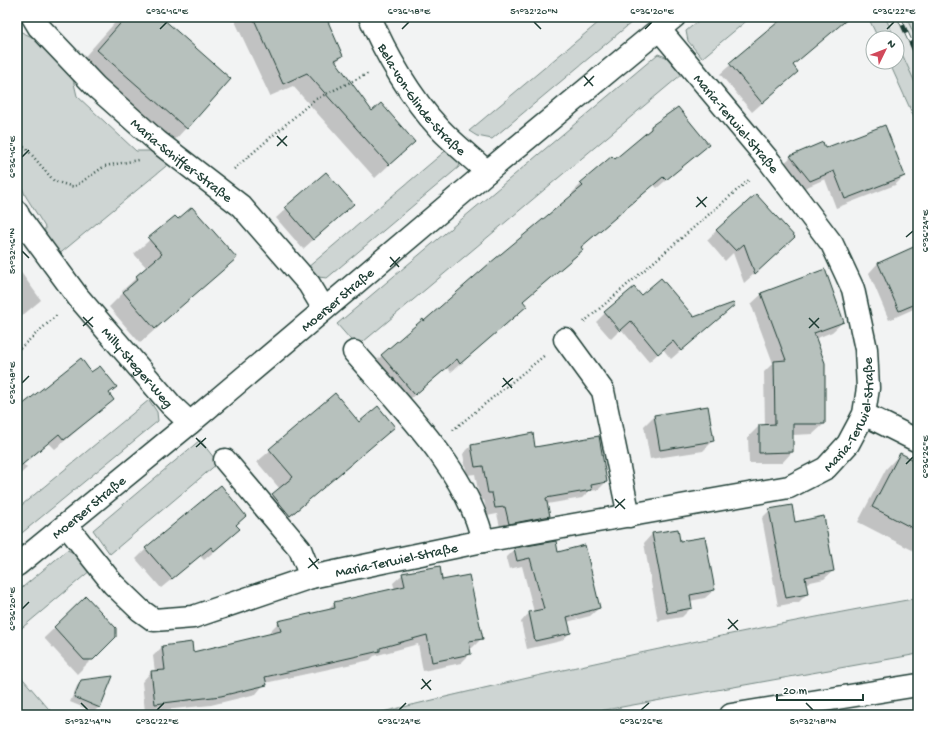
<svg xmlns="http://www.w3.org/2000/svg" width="935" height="732" viewBox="0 0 935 732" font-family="'Gochi Hand',sans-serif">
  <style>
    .built { fill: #e0e4e3 }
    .green { fill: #ced5d3; stroke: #768984 }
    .shadow { fill: #0003 }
    .building { fill: #b7c1bd; stroke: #1f3d34 }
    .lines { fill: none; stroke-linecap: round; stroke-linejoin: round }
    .minor-casing { stroke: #1f3d34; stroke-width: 25 }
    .major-casing { stroke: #1f3d34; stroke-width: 25 }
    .path { stroke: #1f3d34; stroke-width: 2.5; stroke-dasharray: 1 3; stroke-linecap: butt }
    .minor { stroke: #fff; stroke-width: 22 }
    .major { stroke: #fff; stroke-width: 22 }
    .rail-casing { stroke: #1f3d34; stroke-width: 4.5 }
    .rail { stroke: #fff; stroke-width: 3; stroke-dasharray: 9; stroke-linecap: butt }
    .ticks { fill: none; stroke: #1f3d34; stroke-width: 1.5 }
    .labels { text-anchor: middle; stroke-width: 3; stroke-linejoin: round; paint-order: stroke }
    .street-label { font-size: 14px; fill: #1f3d34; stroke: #fff }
    .neatline { fill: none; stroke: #1f3d34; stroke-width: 1.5 }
    .ticks-label { font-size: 10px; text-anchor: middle; fill: #1f3d34 }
  </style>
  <rect width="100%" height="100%" fill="#f2f3f3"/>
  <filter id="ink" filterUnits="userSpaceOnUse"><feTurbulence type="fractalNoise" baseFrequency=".025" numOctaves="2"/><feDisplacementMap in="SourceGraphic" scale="8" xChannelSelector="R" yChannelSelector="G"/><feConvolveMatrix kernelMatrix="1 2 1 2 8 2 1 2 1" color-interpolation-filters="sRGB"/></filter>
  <g filter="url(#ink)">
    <path class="built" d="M885 17H906L918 43V89L897 43V38H895Z"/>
    <g class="green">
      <path d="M605 17H638L492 139 477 136 469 131Z"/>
      <path d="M703 17H751L702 58 688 41 686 31Z"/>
      <path d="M868 17H885L895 38H878Z"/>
      <path d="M906 17H918V43Z"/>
      <path d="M17 30 32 37 73 79 77 96 136 151H153L171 162 57 256 44 240 45 227 25 195 17 174Z"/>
      <path d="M897 43 918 89V126L889 62H897Z"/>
      <path d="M658 54 666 57 682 74 357 347 337 324Z"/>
      <path d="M450 147 460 163 459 167 327 278 318 277 307 268Z"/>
      <path d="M149 400 157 412 158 421 17 537V509Z"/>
      <path d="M200 440 218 463 110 554 93 530Z"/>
      <path d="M67 550 75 553 91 570 17 632V592Z"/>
      <path d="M918 598V654L577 715H370C552 671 734 631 918 598Z"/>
      <path d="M17 672 54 715H17Z"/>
    </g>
    <g class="shadow">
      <path d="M120 17H159L186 128 172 143 80 62Z"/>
      <path d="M233 17H325L342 56 336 62 372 112 414 142 375 178 293 86 270 96Z"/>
      <path d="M785 17H836L841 23 792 66 797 72 752 112 720 74Z"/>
      <path d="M652 127 698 153 657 188 654 185 580 248 582 250 573 259 522 302 517 315 451 372 447 368 405 403 372 364 574 195 572 193 581 184 615 161Z"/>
      <path d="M791 157 904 176 895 185 836 208 825 179 800 190 782 165Z"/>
      <path d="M326 173 353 204 303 249 276 218Z"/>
      <path d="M175 217 235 258 140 343 109 307 123 293 122 291 147 268 134 254Z"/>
      <path d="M717 230 784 247 744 283 733 253 725 261 707 240Z"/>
      <path d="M918 246V307L889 320 869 273 878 263Z"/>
      <path d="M17 267 41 300 17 320Z"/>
      <path d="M762 294 843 322 832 332 815 339 824 424 813 434 792 435V452L782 463H749L748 437 759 426H765L764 372 773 363 751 304Z"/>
      <path d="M641 296 693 319 733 305 671 359 663 349 649 362 621 329 611 339 596 322 605 313Z"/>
      <path d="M91 374 115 387 108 394 113 400 55 449 49 443 23 464 27 468 17 477V437Z"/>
      <path d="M335 394 359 423 394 426 277 528 261 507 280 489 257 462Z"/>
      <path d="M918 411V435L908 430Z"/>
      <path d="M654 416 713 441 703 451 650 459 644 426Z"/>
      <path d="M532 434 535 448 606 482 598 490 589 491 582 498 547 504 549 516 541 524 501 531 497 514 487 516 484 500 480 501 475 474 467 475 463 454 471 446Z"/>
      <path d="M900 454 918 464V553L858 522 886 469Z"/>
      <path d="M770 510 795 523 833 571 824 579 806 583 807 594 799 602 778 606 762 518Z"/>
      <path d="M235 526 238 529 229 539 204 560 200 556 161 588 136 559 146 549Z"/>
      <path d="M652 534 679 542 714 590 705 598 690 601 691 608 682 617 658 621 644 543Z"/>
      <path d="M515 549 557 553 599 608 590 616 567 622 570 633 561 641 527 649 521 622 529 613 534 612 522 566 509 569 506 558Z"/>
      <path d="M403 574 442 581 482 638 472 648H469L470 654 461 663 423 671 418 644 374 656 370 660 265 683 256 694 211 705 145 712 142 682 151 672H155L153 656 163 646 192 653 270 634V631L279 622 328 610 335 603 395 590 393 583Z"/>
      <path d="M86 598 115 636 77 674 44 638Z"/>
      <path d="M82 681 99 707 94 712 70 702 77 686Z"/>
    </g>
    <g class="building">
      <path d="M126 17H161L231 79 187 129 97 50Z"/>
      <path d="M253 17H326L343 56 335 60 372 111 381 103 415 142 389 165 307 73 283 84Z"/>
      <path d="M784 17H850L793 65 798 72 762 103 729 63Z"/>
      <path d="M678 107 709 145 666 180 663 177 581 247 583 250 523 301 527 306 460 364 457 359 415 395 381 355 423 319 424 321 490 263 583 186 580 183 612 156 615 159 651 129V126Z"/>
      <path d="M885 125 905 176 845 199 834 171 810 181 790 156 823 142 825 148Z"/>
      <path d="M326 172 354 204 313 240 285 207Z"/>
      <path d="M756 194 795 237 755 274 744 244 736 251 716 230Z"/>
      <path d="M192 207 237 258 155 329 123 292 138 279 136 276 162 254 148 238 175 216 178 219Z"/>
      <path d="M918 245V303L899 311 878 263Z"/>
      <path d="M825 269 844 322 814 333 825 363V424H793V452L759 453V425L775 424 774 361 786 360 761 293Z"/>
      <path d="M661 278 694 317 733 303 735 305 681 351 673 341 658 354 631 321 620 331 604 312 634 287 641 295Z"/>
      <path d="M81 358 91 372 100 366 117 387 109 393 114 400 64 440 59 434 17 469V409Z"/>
      <path d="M335 393 359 422 378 406 395 427 290 516 272 494 293 477 269 449Z"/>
      <path d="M708 406 714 441 660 450 654 415Z"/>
      <path d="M533 433 535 447 599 436 607 482 591 485 592 490 546 498 550 516 509 524 505 507 495 508 492 493H488L483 466 475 467 471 445Z"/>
      <path d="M900 453 918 462V531L872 507Z"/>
      <path d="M221 485 246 516 236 525 240 529 214 551 211 547 172 579 145 548Z"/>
      <path d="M792 505 795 522 824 516 834 571 805 577 808 594 786 598 769 509Z"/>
      <path d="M678 529 680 541 705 537 715 590 690 595 692 608 667 613 652 533Z"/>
      <path d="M556 541 558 552 585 545 600 608 567 617 571 633 535 641 529 612 544 609 530 558 517 561 514 548Z"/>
      <path d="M440 566 442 580 469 575 483 639 469 641 471 654 432 662 427 635 380 648V651L265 677 267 685 221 696 155 704 151 671 165 670 162 646 192 642 193 652 281 631 278 621 335 608 334 602 405 586 402 573Z"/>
      <path d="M86 596 116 628V637L93 660H84L54 627Z"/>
      <path d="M113 676 100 708 74 697 81 680Z"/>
    </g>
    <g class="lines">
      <g class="minor-casing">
        <g id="minor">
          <path id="s1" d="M33 17 39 27 96 87 158 142 241 206 309 284 324 309"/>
          <path id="s2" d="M370 17C385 54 412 99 439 128 454 144 471 157 487 172"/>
          <path id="s3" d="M17 212 19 217 78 297 171 405 190 423"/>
          <path d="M565 339 603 391 629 516"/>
          <path d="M354 352C399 404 468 472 483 541"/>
          <path d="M864 414 918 441"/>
          <path d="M225 460 300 549 311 577"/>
          <path id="s4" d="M66 525 113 584 140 610 154 620 193 617 311 577 483 541 789 487 826 468 848 444 864 414 868 388 866 349 853 289 832 244 770 162 659 29"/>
          <path id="s5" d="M17 565 190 423 487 172 674 17"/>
        </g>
      </g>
      <g class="major-casing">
        <path id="major" d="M731 715 918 685"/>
      </g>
      <g class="path">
        <path d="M17 143 26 148 54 181 74 187 105 166 138 160"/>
        <path d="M234 169 314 100 369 73"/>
        <path d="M584 322 750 179"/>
        <path d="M17 351 58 314"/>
        <path d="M453 430 545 355"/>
      </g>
      <use href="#minor" class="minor"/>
      <use href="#major" class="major"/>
      <g class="rail-casing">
        <path id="rail" d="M899 17 918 58"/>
      </g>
      <use href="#rail" class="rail"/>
    </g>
  </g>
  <path class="ticks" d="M534 22 541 29M160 29 167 22M402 29 409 22M645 29 652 22M887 29 894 22M584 76 593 86M584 86 594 76M277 136 287 146M277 146 287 136M22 157 29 150M697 197 706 207M696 207 707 197M906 237 913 231M22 251 29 258M390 257 399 267M390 267 400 257M83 317 93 327M809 318 819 328M83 326 93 317M809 328 819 318M503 378 512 388M22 383 29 376M502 387 513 378M196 438 206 448M196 447 206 438M906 464 913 457M615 499 625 509M615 508 625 499M309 558 318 569M308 568 319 559M22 609 29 602M728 619 738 630M728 629 738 620M422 679 431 690M421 689 431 680M81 703 88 710M806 703 813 710M157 710 164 703M399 710 406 703M641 710 649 703"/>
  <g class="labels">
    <g class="street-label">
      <text dy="5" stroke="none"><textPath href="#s2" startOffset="98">Bela-von-Glinde-Straße</textPath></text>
      <text transform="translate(737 123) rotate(50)" y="5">Maria-Terwiel-Straße</text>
      <text dy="5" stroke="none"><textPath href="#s1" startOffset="207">Maria-Schiffer-Straße</textPath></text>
      <text dy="5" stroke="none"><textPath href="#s5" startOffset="416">Moerser Straße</textPath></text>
      <text dy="5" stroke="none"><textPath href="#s3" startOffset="197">Milly-Steger-Weg</textPath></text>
      <text dy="5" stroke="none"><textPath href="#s4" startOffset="883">Maria-Terwiel-Straße</textPath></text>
      <text dy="5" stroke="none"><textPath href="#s5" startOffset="92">Moerser Straße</textPath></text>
      <text dy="5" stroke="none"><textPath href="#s4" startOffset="381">Maria-Terwiel-Straße</textPath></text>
    </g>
  </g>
  <rect width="935" height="732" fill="none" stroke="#fff" stroke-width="44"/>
  <g transform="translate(885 50) rotate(47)"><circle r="19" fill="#ffffff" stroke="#a5b1ae"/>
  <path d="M0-3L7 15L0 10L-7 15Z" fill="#d1495b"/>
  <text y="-6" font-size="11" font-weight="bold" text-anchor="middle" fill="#1f3d34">N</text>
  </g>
  <path d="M777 694v6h86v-6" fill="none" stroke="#1f3d34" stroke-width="2"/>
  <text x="783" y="694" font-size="12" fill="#1f3d34" stroke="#ffffff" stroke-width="3" paint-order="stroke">20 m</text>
  <rect x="22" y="22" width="891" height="688" class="neatline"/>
  <g class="ticks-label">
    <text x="167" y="14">6°36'16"E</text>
    <text x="409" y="14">6°36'18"E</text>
    <text x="534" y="14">51°32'20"N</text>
    <text x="652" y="14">6°36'20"E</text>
    <text x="894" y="14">6°36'22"E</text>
    <text transform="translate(11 157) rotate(-90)" y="4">6°36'16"E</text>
    <text transform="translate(924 231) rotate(-90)" y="4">6°36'24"E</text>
    <text transform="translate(11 251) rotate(-90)" y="4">51°32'16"N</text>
    <text transform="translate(11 383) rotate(-90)" y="4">6°36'18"E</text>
    <text transform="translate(924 457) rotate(-90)" y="4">6°36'26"E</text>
    <text transform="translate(11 609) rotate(-90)" y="4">6°36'20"E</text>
    <text x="88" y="724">51°32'14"N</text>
    <text x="157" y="724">6°36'22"E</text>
    <text x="399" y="724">6°36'24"E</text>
    <text x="641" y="724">6°36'26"E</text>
    <text x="813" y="724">51°32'18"N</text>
  </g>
</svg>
